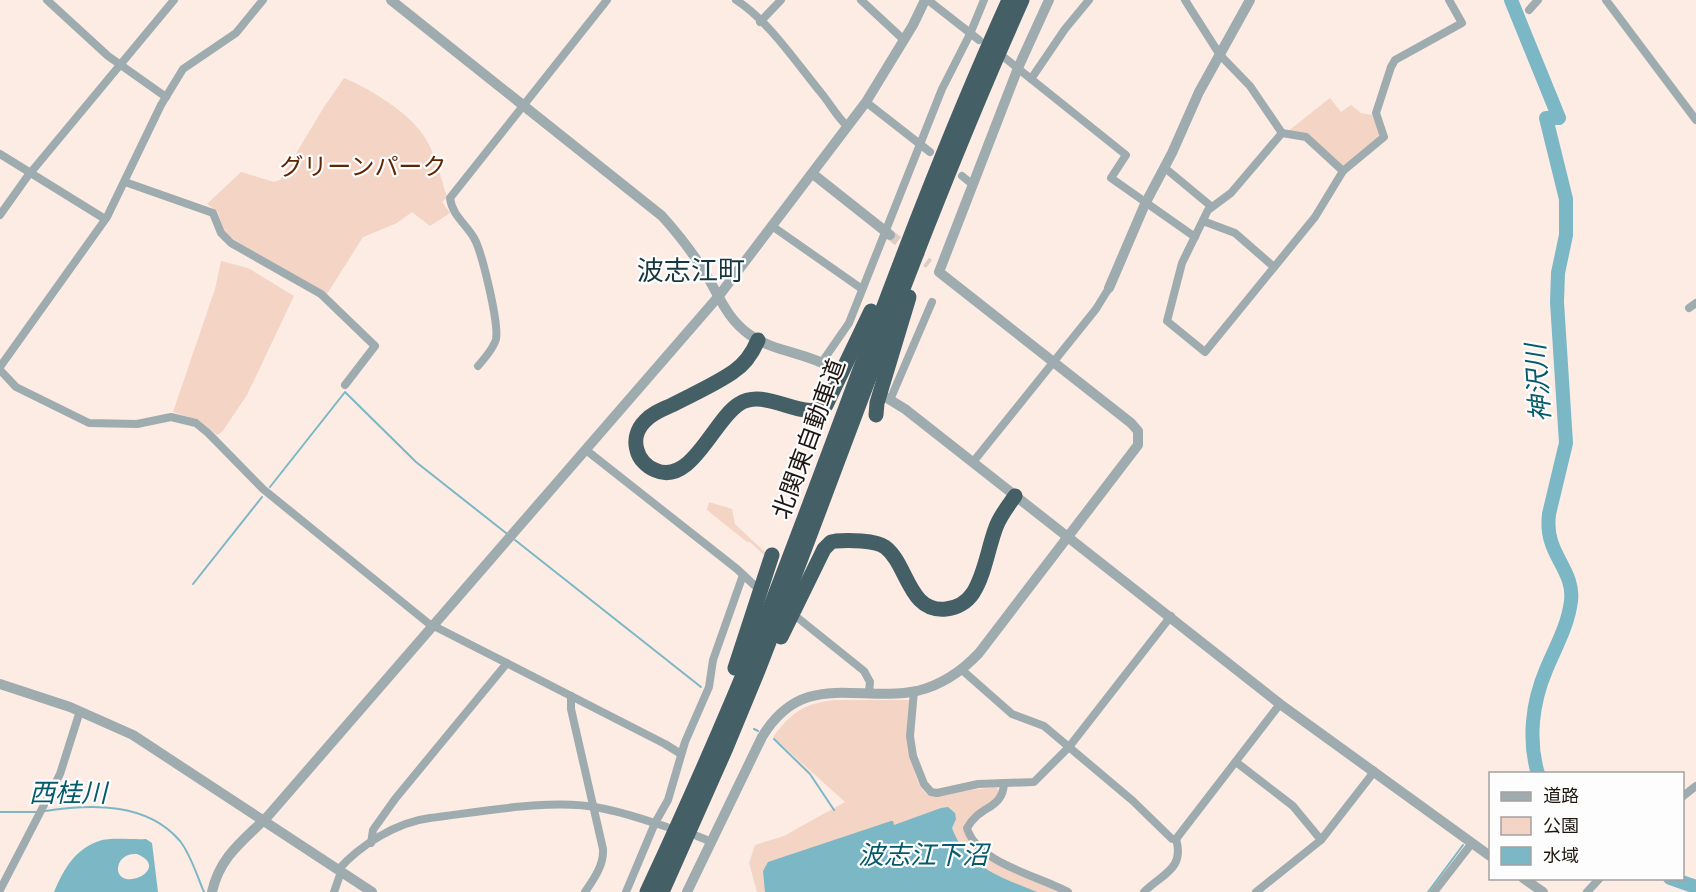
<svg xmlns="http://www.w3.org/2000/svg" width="1696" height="892" viewBox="0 0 1696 892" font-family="Jost,'Noto Sans JP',sans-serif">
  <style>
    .green { fill: #f3d4c5 }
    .water { fill: #7cb7c6; fill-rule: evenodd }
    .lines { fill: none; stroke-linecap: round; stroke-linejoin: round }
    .stream { stroke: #7cb7c6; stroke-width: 2 }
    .river { stroke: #7cb7c6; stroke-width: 14 }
    .tertiary-tunnel { stroke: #dbccc4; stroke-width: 10; stroke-dasharray: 10 5; stroke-linecap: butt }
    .minor { stroke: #9facaf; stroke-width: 8 }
    .tertiary { stroke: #9facaf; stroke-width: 10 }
    .motorway { stroke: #445f66; stroke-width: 15 }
    .labels { text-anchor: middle; stroke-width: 4.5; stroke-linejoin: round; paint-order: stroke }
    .park-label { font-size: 24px; fill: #5e2500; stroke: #fdfdfd }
    .street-label { font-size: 24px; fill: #1f1611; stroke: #fdfdfd }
    .water-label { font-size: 26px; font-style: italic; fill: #055b6b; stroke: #fdfdfd }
    .quarter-label { font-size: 27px; fill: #17373f; stroke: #fdfdfd }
  </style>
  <rect width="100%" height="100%" fill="#fcece4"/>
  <g class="green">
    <path d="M344 78C368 88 405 110 421 132 435 150 440 176 447 197L442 202 450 213 430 226 412 212 397 223 363 237 327 294 233 239 224 232 218 212 207 204 241 172 274 182 280 180 324 107Z"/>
    <path d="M1330 98 1341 112 1351 105 1361 113 1372 115 1382 136 1342 168 1305 134 1287 132Z"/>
    <path d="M221 261 248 268 294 296 247 395 222 432 217 435 199 420 173 412 215 289Z"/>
    <path d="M709 502 732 509 735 524 766 553 764 555 750 542H747L707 510Z"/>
    <path d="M835 700H911C912 725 906 779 928 795L996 787 1000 793C989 804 976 810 967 822L974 846 1060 892H757L749 863 755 845 784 836 845 802 773 737C791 713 804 703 835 700Z"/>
  </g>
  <g class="water">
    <path d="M948 807 955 813 956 819 952 828C966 867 1003 878 1037 892H765L763 871 768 862 891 821H893L894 825 941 808Z"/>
    <path d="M146 839 152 843 158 892H54C64 869 74 850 99 841 111 837 133 840 146 839ZM137 854C171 868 123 892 118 871 117 859 127 853 137 854Z"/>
  </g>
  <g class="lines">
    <g class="stream">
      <path d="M270 487 345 392 416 462 506 533"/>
      <path d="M515 540 701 687"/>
      <path d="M193 584 262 497"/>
      <path d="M754 729 758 731"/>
      <path d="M774 739 810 774 834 810"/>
      <path d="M45 811C91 804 147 802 180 841 191 855 197 876 204 892"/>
      <path d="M0 812H36"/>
      <path d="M1428 892 1463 845"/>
    </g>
    <g class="river">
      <path d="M1511 0 1559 118H1546L1566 199V235L1558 273 1557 302 1566 443 1549 514C1548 523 1548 532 1551 541 1557 562 1574 577 1571 601 1568 626 1555 648 1546 670 1532 703 1528 740 1538 774"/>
      <path d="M1670 878 1696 887"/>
    </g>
    <path class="tertiary-tunnel" d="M890 235 929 264"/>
    <g class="minor">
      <path d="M47 0 108 56 166 97"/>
      <path d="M736 0C769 21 797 64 822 94 831 105 837 117 848 127"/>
      <path d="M861 0 904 40"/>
      <path d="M928 0 979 40"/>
      <path d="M1185 0 1220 55 1250 86 1282 133 1306 137 1343 171"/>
      <path d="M1606 0 1696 120"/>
      <path d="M1529 10 1538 0"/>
      <path d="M760 22 781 0"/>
      <path d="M1005 58 1126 155 1111 178 1195 237"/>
      <path d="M1031 79 1065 29 1089 0"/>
      <path d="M866 102 930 152"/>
      <path d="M1282 133 1231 193 1208 210 1182 263 1167 321 1205 352 1315 217 1343 171 1384 137 1376 113 1391 67 1395 60 1462 23 1449 0"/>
      <path d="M0 154 105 219"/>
      <path d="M1165 168 1212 207"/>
      <path d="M962 176 972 184"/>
      <path d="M125 182 213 213 221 233 231 243 321 294 375 346 345 385"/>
      <path d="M0 215 27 177 174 0"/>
      <path d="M1203 221 1235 233 1274 267"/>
      <path d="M772 226 862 289"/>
      <path d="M1689 308 1696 303"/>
      <path d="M822 362 849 323 942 89 970 34 984 0"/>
      <path d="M478 366C484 359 494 348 496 339 499 323 482 252 474 238 466 224 452 215 450 198L607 0"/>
      <path d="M0 367 107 217 161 105 183 69 236 33 263 0"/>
      <path d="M0 370 16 387 89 423 137 424 171 417 196 423 208 433 263 489 428 623 665 744 681 754"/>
      <path d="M890 400 932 302"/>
      <path d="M586 450 737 569 754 585"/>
      <path d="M973 462 1096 309 1109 288"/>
      <path d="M798 618 864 671 870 682 869 692"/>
      <path d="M962 670 1012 714 1044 726 1133 801 1172 839H1176L1280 704"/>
      <path d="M914 691 910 736 913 756 924 784 931 792 937 793 978 784 1034 782 1069 747 1171 616"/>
      <path d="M571 696V709L603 849C604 865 594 879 585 892"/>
      <path d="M1236 762 1293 806 1321 840"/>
      <path d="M1004 783C1003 810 979 805 967 828 977 863 1039 876 1068 892"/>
      <path d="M1682 797 1696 786"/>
      <path d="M697 836 712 842"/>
      <path d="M371 843 373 830 395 799 507 663"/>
      <path d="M338 870C360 845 397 822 430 818 479 812 553 798 600 808 623 812 645 820 667 827"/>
      <path d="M0 890 60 774 80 711"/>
      <path d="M334 892 341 872"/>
      <path d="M626 892 655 823 668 800 685 742 709 687 713 660 743 575"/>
      <path d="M1144 892C1162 874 1185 869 1176 839"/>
      <path d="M1256 892 1321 840 1370 777 1373 770"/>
      <path d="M1434 892 1472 843"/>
      <path d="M1587 892 1600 878"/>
    </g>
    <g class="tertiary">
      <path d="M391 0 662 216C679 235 694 254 707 276 720 298 728 320 750 335 776 353 806 352 832 368"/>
      <path d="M813 174 890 235"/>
      <path d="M1109 288 1145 204 1172 153 1199 92 1250 0"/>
      <path d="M887 398 905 409 1280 704 1490 856"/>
      <path d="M0 684 70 707 133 735 372 892"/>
      <path d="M1523 878 1543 892"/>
      <path d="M212 892C220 856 244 840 268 816L718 297 866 102 913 25 925 0"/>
      <path d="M687 892 762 737C803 669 857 703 917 691 942 685 962 671 979 653L1138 445V431L1131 423 939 272 1018 68 1049 0"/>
    </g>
    <g class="motorway">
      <path d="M758 340C753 352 744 365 733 372 714 385 693 394 672 405 663 409 652 413 645 421 637 429 634 440 637 450 639 459 647 467 655 470 691 487 714 419 739 404 766 386 805 424 826 405L871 311"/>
      <path d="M876 415 877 403 909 297"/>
      <path d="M781 637 824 549 831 542 836 541C847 540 876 540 885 547 908 564 908 613 946 609 957 608 967 602 973 593 985 574 988 548 996 527 1000 516 1008 506 1015 496"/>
      <path d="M735 668 772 555"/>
      <path d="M647 892C688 804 727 716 763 626 845 417 916 205 1009 0"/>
      <path d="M662 892 726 748 757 673C845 448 923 220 1022 0"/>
    </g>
  </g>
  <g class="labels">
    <g class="park-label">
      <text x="363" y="175">グリーンパーク</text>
    </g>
    <g class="street-label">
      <text transform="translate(809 439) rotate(-70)" y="8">北関東自動車道</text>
    </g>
    <g class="water-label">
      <text transform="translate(1538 383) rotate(-94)" y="9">神沢川</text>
      <text x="68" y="802">西桂川</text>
      <text x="923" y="864">波志江下沼</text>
    </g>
    <g class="quarter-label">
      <text x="691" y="280">波志江町</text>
    </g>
  </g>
  <rect x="1489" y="772" width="195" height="108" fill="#fdfdfd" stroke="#a4a19f" stroke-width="1.5"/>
  <rect x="1501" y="792" width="30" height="9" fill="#9facaf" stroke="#a4a19f" stroke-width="1.5"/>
  <text x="1543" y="802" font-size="18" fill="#1f1611">道路</text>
  <rect x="1501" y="817" width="30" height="18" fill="#f3d4c5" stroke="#a4a19f" stroke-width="1.5"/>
  <text x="1543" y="832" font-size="18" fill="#1f1611">公園</text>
  <rect x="1501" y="847" width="30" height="18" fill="#7cb7c6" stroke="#a4a19f" stroke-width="1.5"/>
  <text x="1543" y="862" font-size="18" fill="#1f1611">水域</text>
</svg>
